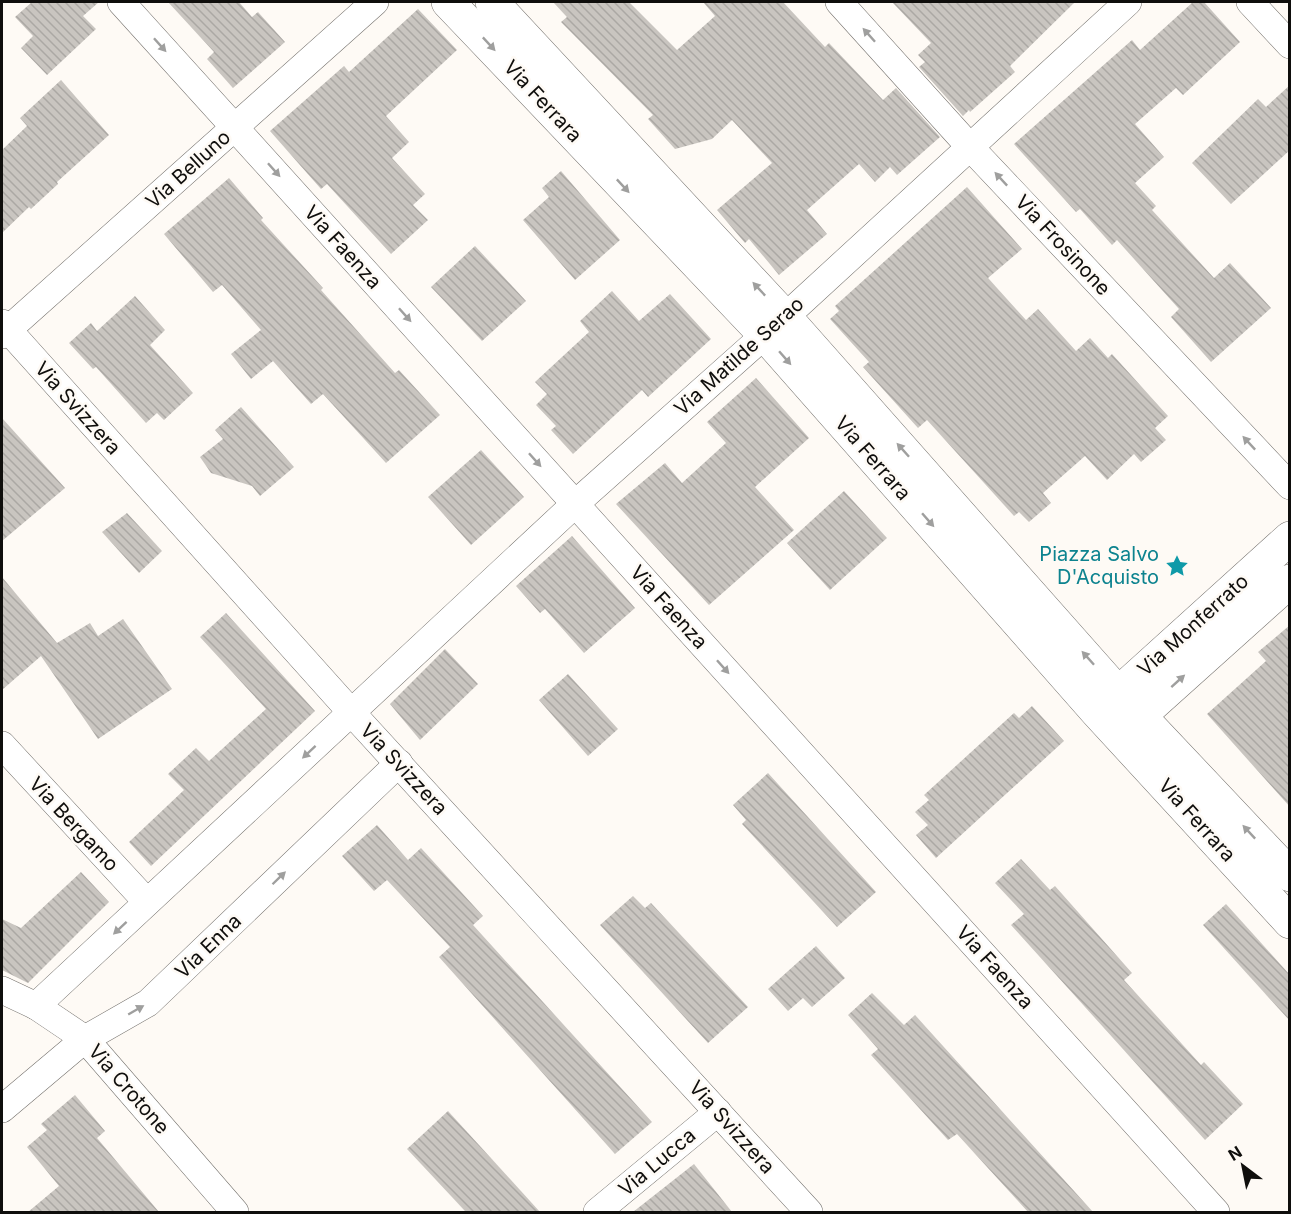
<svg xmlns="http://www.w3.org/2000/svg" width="1291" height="1214" viewBox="0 0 1291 1214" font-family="Inter,sans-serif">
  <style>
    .building { fill: url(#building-back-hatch) }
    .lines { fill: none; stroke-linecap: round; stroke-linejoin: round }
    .street-casing { stroke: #74716d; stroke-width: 28 }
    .secondary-casing { stroke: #74716d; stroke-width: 34 }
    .street { stroke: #fff; stroke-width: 27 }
    .secondary { stroke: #fff; stroke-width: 33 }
    .oneway { fill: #9f9f9e }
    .labels { text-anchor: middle; stroke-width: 5; stroke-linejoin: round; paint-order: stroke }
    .street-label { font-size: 20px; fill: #0f0e0c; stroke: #fefaf5 }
    .culture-label { font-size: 20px; fill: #0d838f; stroke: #fefaf5; text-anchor: end }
  </style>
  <defs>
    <pattern id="building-back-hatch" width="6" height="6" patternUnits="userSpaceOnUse" patternTransform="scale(1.5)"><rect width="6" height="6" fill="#c9c5c0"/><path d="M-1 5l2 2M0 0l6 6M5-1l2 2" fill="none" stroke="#aba8a4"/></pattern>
  </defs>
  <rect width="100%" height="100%" fill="#fefaf5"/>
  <g class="building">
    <path d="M32 2H99L83 16 96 29 47 75 21 48 33 36 15 17Z"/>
    <path d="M168 2H239L252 17 258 12 285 42 233 88 207 59 214 52Z"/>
    <path d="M553 2H629L677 50 715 16 703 2H783L825 47 829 43 883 100 896 88 940 137 897 175 890 167 875 182 859 164 807 210 827 234 779 275 749 239 745 243 717 210 772 163 732 120 712 139 675 149 648 119 653 115 561 22 567 17Z"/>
    <path d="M892 2H1075L1010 66 1015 72 970 112 969 110 963 116 919 67 925 62 918 55 931 43Z"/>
    <path d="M1193 2H1204L1240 42 1183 95 1176 88 1135 124 1164 157 1135 183 1156 206 1152 210 1214 278 1230 263 1271 308 1211 362 1171 317 1179 309 1117 240 1112 245 1080 209 1076 212 1014 144 1132 40 1140 50Z"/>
    <path d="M418 9 457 50 386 116 409 142 392 158 425 194 413 205 428 220 391 254 327 184 321 189 270 131 344 66 349 72Z"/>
    <path d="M61 80 109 135 57 182 58 184 31 209 29 207 2 233V150L27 126 20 118Z"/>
    <path d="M1290 85V150L1231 204 1192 163 1258 99 1266 107Z"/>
    <path d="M561 171 620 240 575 280 523 220 549 197 542 188Z"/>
    <path d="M229 178 263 218 261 220 323 288 321 290 395 373 399 370 440 415 386 463 323 394 311 404 273 361 251 379 231 354 261 330 222 285 213 292 164 234Z"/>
    <path d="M967 187 1022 249 988 278 1026 320 1038 309 1076 351 1090 338 1108 358 1112 354 1168 416 1155 428 1166 440 1141 462 1134 454 1107 480 1085 456 1043 493 1051 503 1029 522 1019 512 1014 516 927 420 918 428 863 367 869 362 830 319 839 311 835 306Z"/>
    <path d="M475 246 526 301 482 341 431 287Z"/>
    <path d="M612 291 639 321 670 294 711 339 648 397 642 390 573 454 551 430 556 426 536 405 547 394 535 382 589 332 580 321Z"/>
    <path d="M135 296 165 330 150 345 193 393 164 420 157 413 146 423 96 367 93 369 69 343 91 323 97 331Z"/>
    <path d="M756 378 809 438 755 487 794 530 709 605 616 504 665 463 682 483 726 443 707 422Z"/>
    <path d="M241 407 294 467 260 496 252 486 211 473 200 457 223 439 215 430Z"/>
    <path d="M2 418 65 488 2 541Z"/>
    <path d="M481 450 524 497 471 545 428 497Z"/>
    <path d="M844 491 887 538 830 590 787 543Z"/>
    <path d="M127 513 162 551 139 573 102 532Z"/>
    <path d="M572 536 635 608 584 653 545 609 540 613 516 586Z"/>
    <path d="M2 577 57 643 90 623 98 636 123 619 172 689 98 739 41 656 2 690Z"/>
    <path d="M226 613 315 711 151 866 129 842 184 790 168 774 196 748 209 761 266 709 200 637Z"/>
    <path d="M1290 625V807L1207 714 1266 661 1258 652Z"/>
    <path d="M445 649 478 684 420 740 390 704Z"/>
    <path d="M568 674 618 729 588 756 539 700Z"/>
    <path d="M1032 706 1064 741 936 858 916 835 928 825 915 812 929 800 924 795 1014 713 1019 718Z"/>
    <path d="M768 773 876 892 837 927 742 824 746 820 733 805Z"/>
    <path d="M377 825 408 860 421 848 483 916 473 925 652 1122 615 1154 439 957 450 947 387 880 374 891 342 856Z"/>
    <path d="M1021 859 1050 890 1055 886 1132 973 1124 980 1201 1065 1204 1062 1243 1104 1205 1140 1011 925 1024 914 995 883Z"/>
    <path d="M81 872 109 902 28 983 2 970V919L21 928Z"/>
    <path d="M633 896 645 908 651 903 748 1007 708 1043 600 925Z"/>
    <path d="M1226 904 1290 975V1021L1203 925Z"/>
    <path d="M816 946 845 978 812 1007 803 998 788 1011 768 989Z"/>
    <path d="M872 993 904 1025 915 1015 1093 1212H1028L957 1134 948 1140 871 1055 878 1049 848 1015Z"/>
    <path d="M75 1095 105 1131 97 1138 159 1212H28L59 1186 27 1147 47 1130 41 1124Z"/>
    <path d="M448 1111 540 1212H466L407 1149Z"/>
    <path d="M694 1164 732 1212H633Z"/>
  </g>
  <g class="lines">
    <g class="street-casing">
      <g id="street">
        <path d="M121 2 1216 1212"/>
        <path d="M839 2 969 146 1290 486"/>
        <path d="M1250 2 1290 45"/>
        <path d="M2 323 351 712 809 1212"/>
        <path d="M2 335 375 2"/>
        <path d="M2 745 147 902"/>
        <path d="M2 990 36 1006 85 1039 235 1212"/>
        <path d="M36 1006 575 504 785 317 1128 2"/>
        <path d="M2 1109 85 1039 148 1003 399 763"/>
        <path d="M597 1212 718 1112"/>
      </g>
    </g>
    <g class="secondary-casing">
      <g id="secondary">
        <path d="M448 2 764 334 1097 712 1290 922"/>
        <path d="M492 2 785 317 1118 693 1290 875"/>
        <path d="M1102 708 1290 538"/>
        <path d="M1125 729 1290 581"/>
      </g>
    </g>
    <use href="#street" class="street"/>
    <use href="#secondary" class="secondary"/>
  </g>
  <defs><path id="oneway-solid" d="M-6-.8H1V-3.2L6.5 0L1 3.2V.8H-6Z" transform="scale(1.5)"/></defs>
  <g class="oneway">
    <use href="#oneway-solid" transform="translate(869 35) rotate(-132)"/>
    <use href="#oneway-solid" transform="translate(489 44) rotate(47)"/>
    <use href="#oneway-solid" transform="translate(160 45) rotate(48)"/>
    <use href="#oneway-solid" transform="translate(274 170) rotate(48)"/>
    <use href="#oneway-solid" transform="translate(1001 179) rotate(-133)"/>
    <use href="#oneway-solid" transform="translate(623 186) rotate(47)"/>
    <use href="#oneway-solid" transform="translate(759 289) rotate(-133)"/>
    <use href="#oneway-solid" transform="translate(405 315) rotate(48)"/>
    <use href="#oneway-solid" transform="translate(785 358) rotate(49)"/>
    <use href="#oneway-solid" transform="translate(1249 443) rotate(-133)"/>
    <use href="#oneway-solid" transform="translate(903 450) rotate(-132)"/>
    <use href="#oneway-solid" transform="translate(535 460) rotate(48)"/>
    <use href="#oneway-solid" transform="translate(928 520) rotate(49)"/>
    <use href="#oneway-solid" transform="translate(1088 658) rotate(-132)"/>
    <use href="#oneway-solid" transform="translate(723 667) rotate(48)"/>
    <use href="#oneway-solid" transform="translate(1178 681) rotate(-42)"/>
    <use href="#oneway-solid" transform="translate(309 752) rotate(137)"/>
    <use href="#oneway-solid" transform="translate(1249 832) rotate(-133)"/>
    <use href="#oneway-solid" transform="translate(279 878) rotate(-44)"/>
    <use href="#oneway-solid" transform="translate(120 928) rotate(137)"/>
    <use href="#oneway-solid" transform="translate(136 1010) rotate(-30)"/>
  </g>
  <defs>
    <g id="sight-bare" transform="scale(1.8)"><path d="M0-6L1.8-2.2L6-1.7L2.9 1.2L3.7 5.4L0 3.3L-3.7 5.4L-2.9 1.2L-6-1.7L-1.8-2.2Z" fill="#0f9aa8" stroke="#fefaf5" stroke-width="2.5" paint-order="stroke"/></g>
  </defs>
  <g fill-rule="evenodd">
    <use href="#sight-bare" x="1177" y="566"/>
  </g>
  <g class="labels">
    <g class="street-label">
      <text transform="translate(543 101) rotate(47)" y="7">Via Ferrara</text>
      <text transform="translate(188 169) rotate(-42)" y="7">Via Belluno</text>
      <text transform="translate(1063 245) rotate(47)" y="7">Via Frosinone</text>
      <text transform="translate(343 247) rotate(48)" y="7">Via Faenza</text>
      <text transform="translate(739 356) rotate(-42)" y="7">Via Matilde Serao</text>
      <text transform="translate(78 408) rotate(48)" y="7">Via Svizzera</text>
      <text transform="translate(873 458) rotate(49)" y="7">Via Ferrara</text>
      <text transform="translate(669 607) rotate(48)" y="7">Via Faenza</text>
      <text transform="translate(1193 625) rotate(-42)" y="7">Via Monferrato</text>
      <text transform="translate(404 769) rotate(47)" y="7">Via Svizzera</text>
      <text transform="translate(1197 820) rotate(48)" y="7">Via Ferrara</text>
      <text transform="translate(74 824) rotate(47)" y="7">Via Bergamo</text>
      <text transform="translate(208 946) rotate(-44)" y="7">Via Enna</text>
      <text transform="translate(995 967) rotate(48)" y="7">Via Faenza</text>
      <text transform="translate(129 1089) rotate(49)" y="7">Via Crotone</text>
      <text transform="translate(732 1127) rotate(48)" y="7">Via Svizzera</text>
      <text transform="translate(657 1162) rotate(-40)" y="7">Via Lucca</text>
    </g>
    <g class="culture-label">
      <text x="1159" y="561">Piazza Salvo<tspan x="1159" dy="23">D'Acquisto</tspan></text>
    </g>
  </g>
  <rect width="1291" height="1214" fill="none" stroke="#0f0e0c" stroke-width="6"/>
  <g transform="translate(1243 1166) rotate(328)" stroke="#fefaf5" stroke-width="4.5" paint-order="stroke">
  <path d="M0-4.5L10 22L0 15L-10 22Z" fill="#0f0e0c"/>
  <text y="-9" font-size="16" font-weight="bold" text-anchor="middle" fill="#0f0e0c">N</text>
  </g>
</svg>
